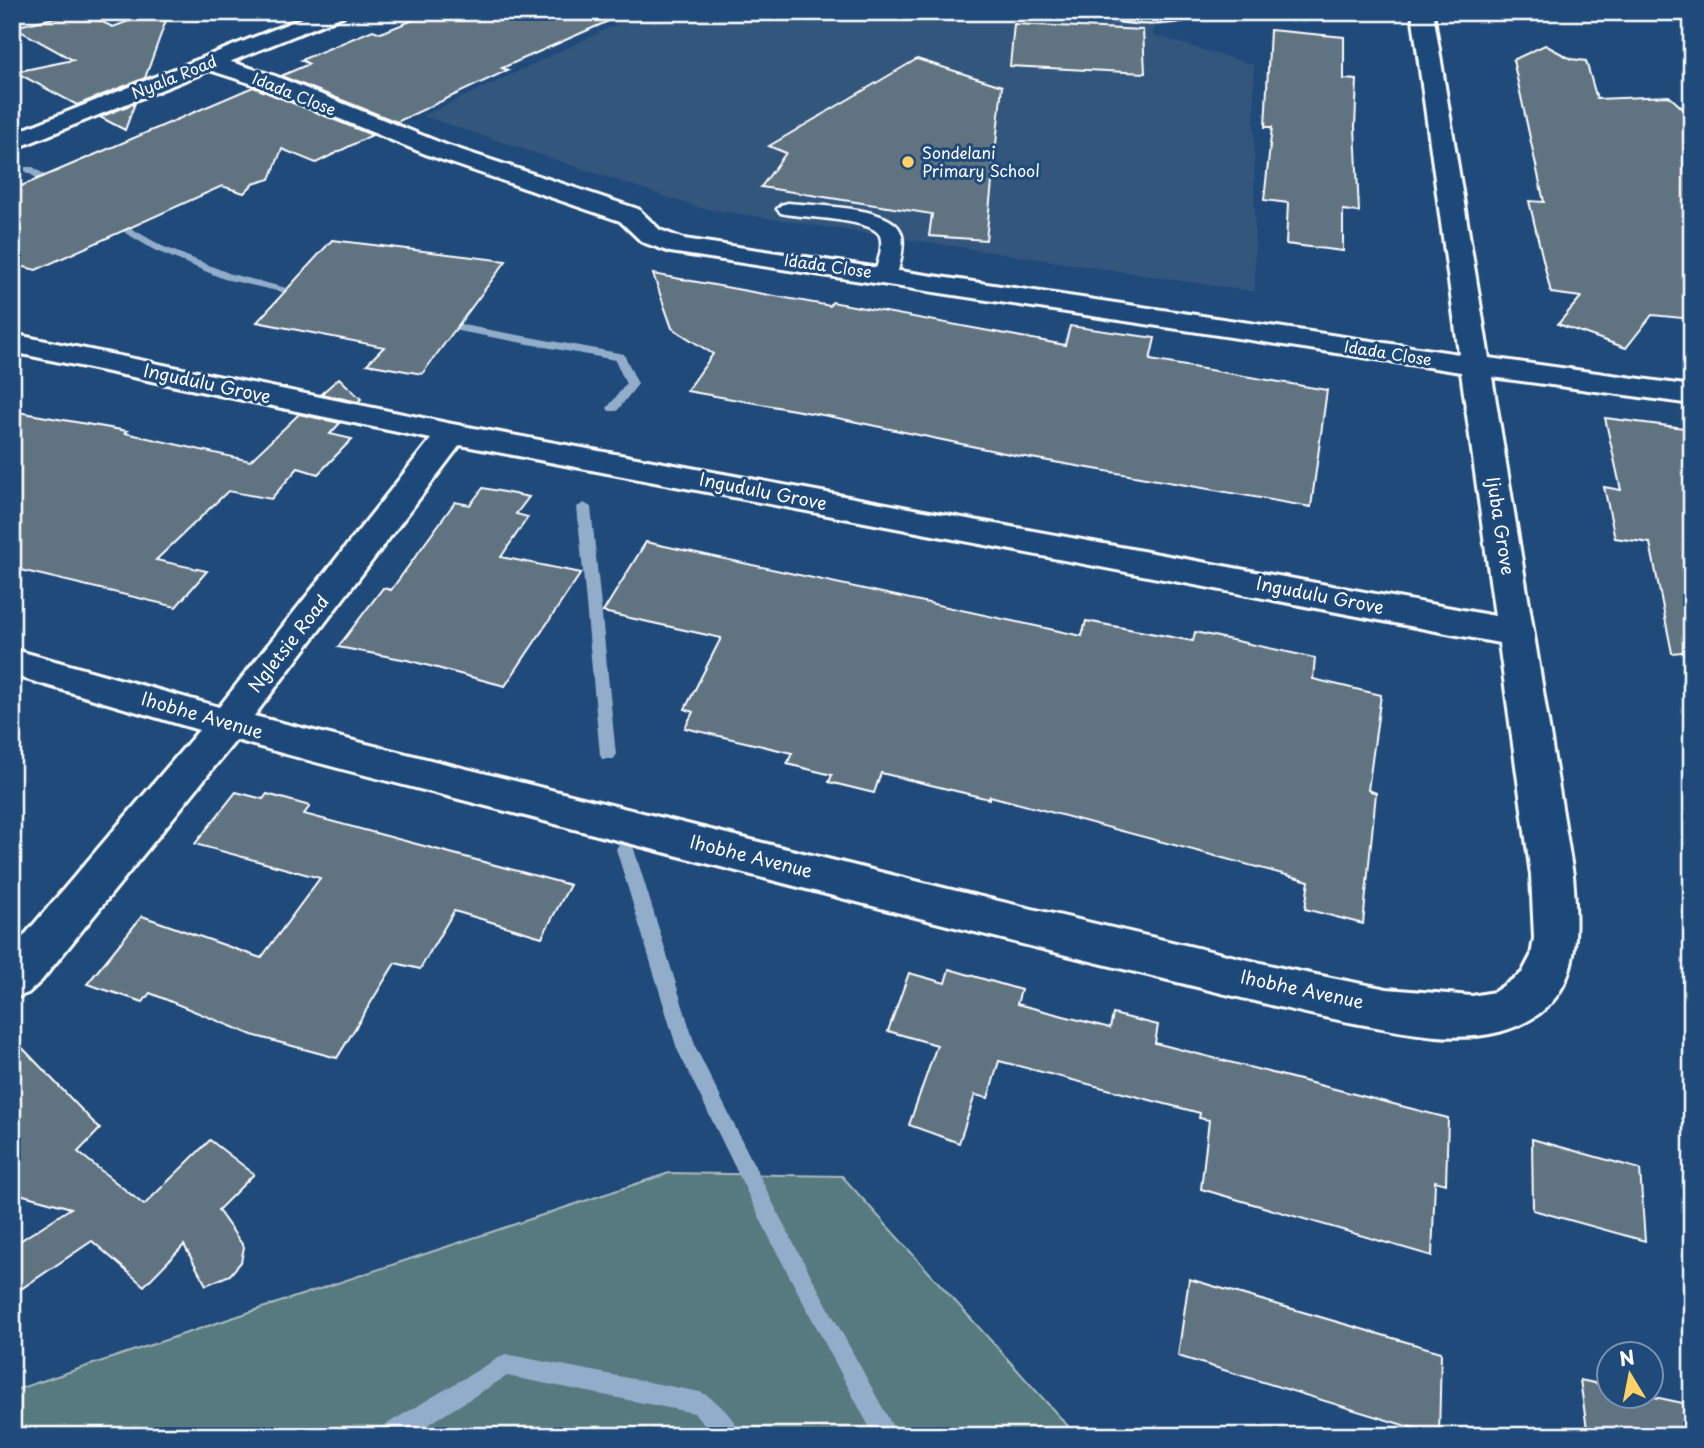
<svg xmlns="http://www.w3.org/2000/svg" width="1704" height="1448" viewBox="0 0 1704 1448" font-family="'Playpen Sans',sans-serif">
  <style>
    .built { fill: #32567c }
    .green { fill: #577a7f; stroke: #abbcbf; stroke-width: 2 }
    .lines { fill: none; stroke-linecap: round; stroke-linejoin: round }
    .stream { fill: #92adc9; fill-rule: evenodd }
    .building { fill: #607381; stroke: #fff; stroke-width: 2 }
    .service-casing { stroke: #fff; stroke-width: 5 }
    .minor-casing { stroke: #fff; stroke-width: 6 }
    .tertiary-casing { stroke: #fff; stroke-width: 6 }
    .service { fill: #1f4a7a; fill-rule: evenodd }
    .minor { fill: #1f4a7a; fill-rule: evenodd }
    .tertiary { fill: #1f4a7a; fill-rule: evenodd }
    .poi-dot { fill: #ffd166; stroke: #1f4a7a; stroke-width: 2.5 }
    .labels { text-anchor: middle; stroke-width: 6; stroke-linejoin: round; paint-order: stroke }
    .far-street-label { font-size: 16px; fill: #fff; stroke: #1f4a7a }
    .far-poi-label { font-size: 16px; fill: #fff; stroke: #1f4a7a; text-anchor: start }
    .street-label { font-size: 18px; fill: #fff; stroke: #1f4a7a }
  </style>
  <rect width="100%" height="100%" fill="#1f4a7a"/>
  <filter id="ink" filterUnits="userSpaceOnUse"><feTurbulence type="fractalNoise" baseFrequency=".0143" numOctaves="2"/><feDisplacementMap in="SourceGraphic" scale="14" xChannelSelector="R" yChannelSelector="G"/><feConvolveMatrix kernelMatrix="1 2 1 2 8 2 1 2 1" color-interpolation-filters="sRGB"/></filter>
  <g filter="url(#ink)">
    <path class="built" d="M643 12H1158L1153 35 1254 65 1255 292 700 208 423 116Z"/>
    <path class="green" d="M669 1173 842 1176 1077 1436H12V1391Z"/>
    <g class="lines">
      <g class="stream">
        <path d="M25 167H33L65 188 56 190 25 171Z"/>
        <path d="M108 215 162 246 231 274 310 294 304 297 224 279 154 250 104 220 103 218Z"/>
        <path d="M435 320 624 354 638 384 617 411H609L607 408 626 384 615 360 431 326 429 324Z"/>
        <path d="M584 503 591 507 616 755 614 759H602L600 755 577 507Z"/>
        <path d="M625 842 631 844 634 849 696 1048 788 1233 898 1436H874L774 1247 677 1049 616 849 619 844Z"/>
        <path d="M505 1354 700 1392C716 1398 736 1420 742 1436H715L694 1413 507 1376 410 1436H377L380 1428Z"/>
      </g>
    </g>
    <g class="building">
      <path d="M80 12 113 27 153 12H169L145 78 77 105 15 72 73 60 13 27Z"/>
      <path d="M433 12H629L502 68 508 70 397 122 281 76 309 64 301 60 373 30 381 33Z"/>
      <path d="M1014 24 1143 30 1145 73 1010 66Z"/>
      <path d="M1270 30 1344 37V79L1357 80 1355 127 1359 212 1343 210V251L1286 244 1288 203 1264 200 1272 127H1265Z"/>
      <path d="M1545 45 1571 59 1586 61 1597 99 1669 96 1692 117V319L1652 315 1626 348 1558 324 1581 297 1551 293 1529 201 1544 202 1513 60Z"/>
      <path d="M917 59 1002 86 986 240 929 236 932 214 761 187 786 153 769 146Z"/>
      <path d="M253 87 372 135 316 163 282 149 270 179 253 184 244 193 222 186 36 270 12 264V190Z"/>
      <path d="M135 103 125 130 100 117Z"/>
      <path d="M332 240 506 261 422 374 367 364 384 347 257 322Z"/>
      <path d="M653 274 830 306 832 302 1065 345 1070 326 1155 338 1150 360 1327 390 1311 507 1014 455 828 416 687 391 713 354 672 328Z"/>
      <path d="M339 378 361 399 358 402 321 394Z"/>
      <path d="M12 411 127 431 125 433 250 461 299 414 340 423 330 434 352 439 318 474 298 468 271 499 228 491 156 560 207 571 176 607 12 568Z"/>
      <path d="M1605 418 1692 429V651L1672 653 1650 543 1615 538 1604 487 1621 490Z"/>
      <path d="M483 488 529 497 516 514 528 517 501 557 581 573 505 686 407 660 338 647 383 588 391 590 455 502 470 505Z"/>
      <path d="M646 542 1082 636 1086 621 1193 641 1195 632 1315 658 1313 679 1381 695 1368 790 1376 793 1363 924 1305 909 1309 881 990 796 989 799 881 773 874 793 829 782 832 775 787 764 792 753 685 728 693 712 685 709 721 638 603 612Z"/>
      <path d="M236 792 263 799 267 794 310 806 304 814 570 885 542 937 454 911 420 969 395 963 337 1058 252 1035 150 993 143 1002 87 984 142 916 261 958 320 878 195 844Z"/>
      <path d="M949 969 1021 990 1017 1004 1110 1028 1113 1014 1158 1025 1155 1043 1448 1118 1446 1184 1435 1181 1432 1256 1201 1189 1209 1120 1199 1118 1200 1113 999 1061 988 1098 975 1095 959 1143 909 1125 937 1045 888 1031 909 973 945 983Z"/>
      <path d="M12 1037 100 1129 78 1152 144 1205 210 1140 254 1174 218 1210 244 1247 241 1262 230 1275 206 1285 184 1245 144 1286 92 1241 12 1295V1246L71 1208 12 1192Z"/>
      <path d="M1532 1139 1640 1169 1645 1241 1533 1210Z"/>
      <path d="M1189 1279 1441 1352 1439 1436 1178 1356Z"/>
      <path d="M1580 1380 1609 1386V1396H1650L1692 1405V1436H1588Z"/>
    </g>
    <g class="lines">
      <g class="service-casing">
        <g id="service">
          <path d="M1092 12H1203L1201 16C1163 26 1132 25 1094 16Z"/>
          <path d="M788 203C814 206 881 206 898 227 904 235 903 244 902 253 900 262 899 272 894 279H878L875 274C877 263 884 247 880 236 874 218 799 218 781 213L777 209 781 205Z"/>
        </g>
      </g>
      <g class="minor-casing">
        <path id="minor" d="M1412 12H1433L1489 358 1692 386V404L1492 377 1573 875C1579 945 1581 1010 1499 1032 1455 1043 1408 1033 1365 1025 1293 1012 1223 993 1152 976 958 929 764 878 570 828 459 798 346 772 236 740L41 981 28 993 12 999V950L199 730 12 675V649L219 707 431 439 12 352V334L452 424 1495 616 1461 372 670 252 642 242 620 221 428 155 259 86 203 68 200 63 203 58H219L275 76 446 145 638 209 660 230 684 239 1459 354ZM460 445 1499 643 1531 875 1534 938 1531 956 1522 973 1494 992 1472 996 1387 989 1286 969 952 890 254 716Z"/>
      </g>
      <g class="tertiary-casing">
        <path id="tertiary" d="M317 12H346L343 16 12 150V134Z"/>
      </g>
      <use href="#service" class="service"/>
      <use href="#minor" class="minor"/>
      <use href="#tertiary" class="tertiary"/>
    </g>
  </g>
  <circle class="poi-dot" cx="908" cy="162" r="7"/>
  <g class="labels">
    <g class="far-street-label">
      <text transform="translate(174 77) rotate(-22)" y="6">Nyala Road</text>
      <text transform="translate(294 94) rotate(22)" y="6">Idada Close</text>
      <text transform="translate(828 266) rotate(8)" y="6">Idada Close</text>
      <text transform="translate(1388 353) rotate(9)" y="6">Idada Close</text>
    </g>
    <g class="far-poi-label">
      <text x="922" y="159">Sondelani<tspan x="922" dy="18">Primary School</tspan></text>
    </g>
    <g class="street-label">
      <text transform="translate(207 384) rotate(12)" y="6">Ingudulu Grove</text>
      <text transform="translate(763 492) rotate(11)" y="6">Ingudulu Grove</text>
      <text transform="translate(1500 526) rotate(81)" y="6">Ijuba Grove</text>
      <text transform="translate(1320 596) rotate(11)" y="6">Ingudulu Grove</text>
      <text transform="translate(289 644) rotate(-52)" y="6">Ngletsie Road</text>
      <text transform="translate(202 716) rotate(16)" y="6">Ihobhe Avenue</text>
      <text transform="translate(751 857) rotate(14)" y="6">Ihobhe Avenue</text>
      <text transform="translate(1302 990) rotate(12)" y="6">Ihobhe Avenue</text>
    </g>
  </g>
  <rect width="1704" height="1448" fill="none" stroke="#1f4a7a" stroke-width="42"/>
  <rect x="21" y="21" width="1662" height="1406" fill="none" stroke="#fff" stroke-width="2.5" filter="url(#ink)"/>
  <g transform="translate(1630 1375) rotate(350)"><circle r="33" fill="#1f4a7a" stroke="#7992af" stroke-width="2"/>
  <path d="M0-5L12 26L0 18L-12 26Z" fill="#ffd166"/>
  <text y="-10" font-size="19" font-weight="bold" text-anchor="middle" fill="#ffffff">N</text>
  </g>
</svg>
